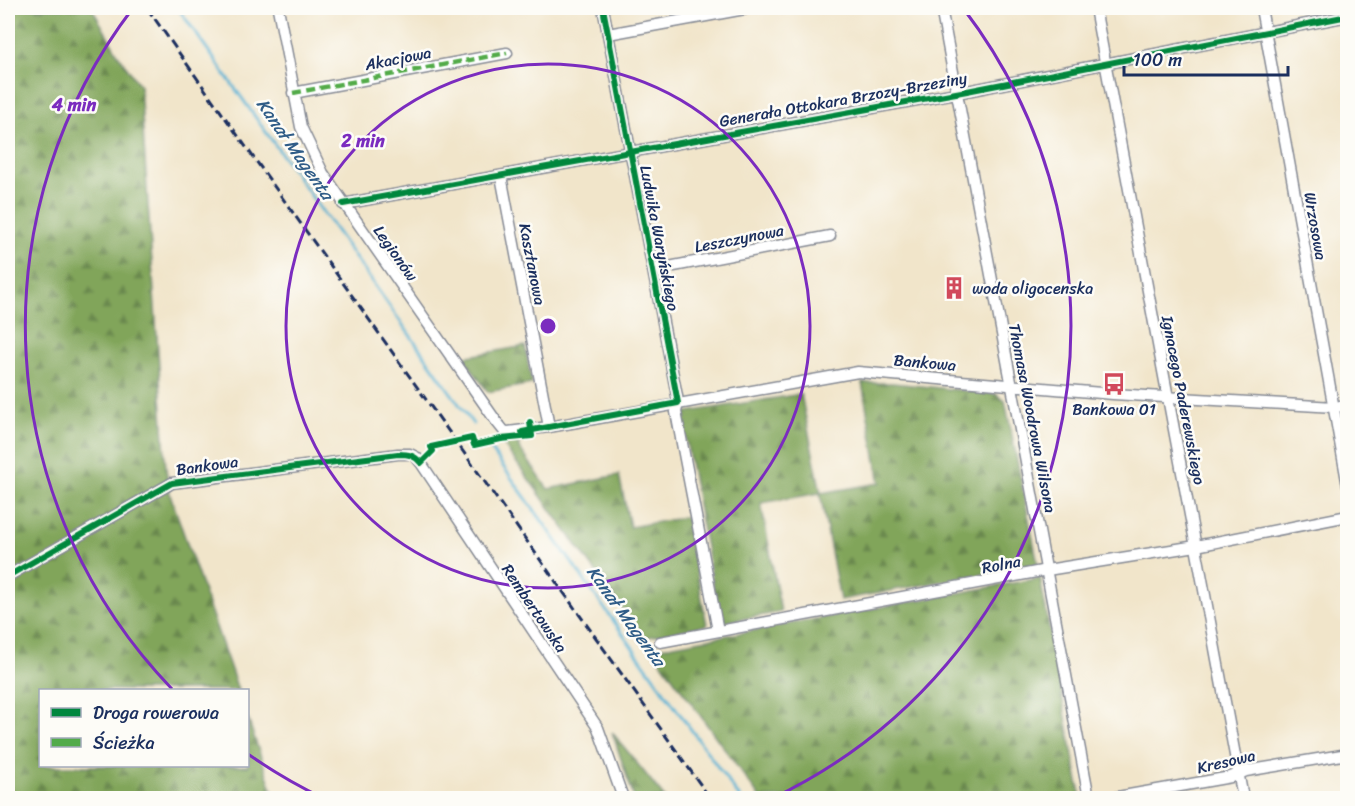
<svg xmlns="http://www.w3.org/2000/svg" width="1355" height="806" viewBox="0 0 1355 806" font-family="Sriracha,sans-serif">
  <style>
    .forest { fill: url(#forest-firs); stroke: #4e6a5c; stroke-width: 1.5 }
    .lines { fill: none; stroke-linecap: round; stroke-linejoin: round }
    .stream { stroke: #54b0d2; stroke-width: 3 }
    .minor-casing { stroke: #868a94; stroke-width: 13 }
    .minor { stroke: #fff; stroke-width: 10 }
    .rail { stroke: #1b2f5e; stroke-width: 3; stroke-dasharray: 9 4.5; stroke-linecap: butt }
    .quiet { stroke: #52ab49; stroke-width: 4.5; stroke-dasharray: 9 4.5; stroke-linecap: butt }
    .cycleway-casing { stroke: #fdfcf7; stroke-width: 10 }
    .cycleway { stroke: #00873e; stroke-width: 6 }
    .ring { fill: none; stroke: #7b2cbf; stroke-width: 3 }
    .labels { text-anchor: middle; stroke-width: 5; stroke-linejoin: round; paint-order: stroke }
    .street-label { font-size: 16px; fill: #1b2f5e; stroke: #fdfcf7 }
    .poi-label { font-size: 16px; fill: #1b2f5e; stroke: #fdfcf7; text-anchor: start }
    .water-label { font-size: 18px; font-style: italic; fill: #2f5c87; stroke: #fdfcf7 }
    .centre { fill: #7b2cbf; stroke: #fdfcf7; stroke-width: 3 }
    .ring-label { font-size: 18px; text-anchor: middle; font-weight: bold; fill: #7b2cbf; stroke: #fdfcf7; stroke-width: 5; stroke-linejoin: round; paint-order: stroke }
  </style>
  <defs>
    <pattern id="forest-firs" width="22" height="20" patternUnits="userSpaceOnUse" patternTransform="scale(1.5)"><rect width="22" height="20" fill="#81a55a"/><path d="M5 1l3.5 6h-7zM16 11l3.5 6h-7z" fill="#69874e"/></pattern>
  </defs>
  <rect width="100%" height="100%" fill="#fdfcf7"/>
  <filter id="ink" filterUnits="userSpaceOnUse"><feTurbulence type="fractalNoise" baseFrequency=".0167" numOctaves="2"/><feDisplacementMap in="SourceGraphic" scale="12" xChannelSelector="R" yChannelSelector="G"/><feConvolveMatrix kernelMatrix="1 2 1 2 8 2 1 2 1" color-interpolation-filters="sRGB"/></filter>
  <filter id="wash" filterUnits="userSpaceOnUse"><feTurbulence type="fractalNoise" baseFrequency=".008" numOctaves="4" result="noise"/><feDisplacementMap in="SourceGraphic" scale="24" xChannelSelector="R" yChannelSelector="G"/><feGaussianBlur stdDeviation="1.35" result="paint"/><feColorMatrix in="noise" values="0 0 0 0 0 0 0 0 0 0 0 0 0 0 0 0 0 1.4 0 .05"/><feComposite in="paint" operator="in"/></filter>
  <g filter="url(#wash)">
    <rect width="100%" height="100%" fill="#f1e5ca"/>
    <g class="forest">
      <path d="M8 8H92L118 54 140 86 166 469 170 494 238 690H40V766H248V719L275 798H8Z"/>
      <path d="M525 346 532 384 488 392 463 357Z"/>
      <path d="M862 383H893L996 394 1005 401 1038 564 840 600 820 493 761 503 781 612 720 623 681 413 801 394 821 493 880 483Z"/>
      <path d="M520 441 518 446 548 489 619 475 630 527 686 517 707 625 644 638 503 444Z"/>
      <path d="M1040 578 1081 798H760L652 649Z"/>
      <path d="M612 732 665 798H634Z"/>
    </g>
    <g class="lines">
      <g class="stream">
        <path d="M178 8 473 424"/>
        <path d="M490 448 740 798"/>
      </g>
    </g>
  </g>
  <g filter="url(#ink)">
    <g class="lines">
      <g class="minor-casing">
        <g id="minor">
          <path d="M278 8 301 127 323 173 496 421 504 431 508 432 549 427 858 372 1113 394 1334 407 1348 405"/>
          <path d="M603 8 677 396 678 403 676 412 718 631"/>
          <path d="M941 8 1089 798"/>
          <path d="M1095 8 1243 798"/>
          <path d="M1261 8 1348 486"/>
          <path d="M608 34 750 8"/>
          <path d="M293 93 507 53"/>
          <path d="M501 176 549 427"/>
          <path d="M343 204 967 91 1348 16"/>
          <path d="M653 270 830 236"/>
          <path d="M8 576 172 483 398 454H410L416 457 421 463 598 728 623 798"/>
          <path d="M660 642 1047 570 1196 546 1348 516"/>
          <path d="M1112 798 1231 777 1246 771 1348 754"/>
        </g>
      </g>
      <use href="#minor" class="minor"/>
      <path class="rail" d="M147 8 710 798"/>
      <path class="quiet" d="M293 93 507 53"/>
      <g class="cycleway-casing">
        <g id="cycleway">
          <path d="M343 204 967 91 1348 16"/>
          <path d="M522 432 678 403 603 8"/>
          <path d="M8 576 172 483 398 454C409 454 414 455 421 463L433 451 431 447 472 438 474 445 501 439 532 436 530 422"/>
        </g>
      </g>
      <use href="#cycleway" class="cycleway"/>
    </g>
  </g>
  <g class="ring">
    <circle cx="548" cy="326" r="262"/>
    <path d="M323 798A523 523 0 0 1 248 754M172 689A523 523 0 0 1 133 8M963 8A523 523 0 0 1 773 798"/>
  </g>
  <defs>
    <g id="building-bare" transform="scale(1.8)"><path d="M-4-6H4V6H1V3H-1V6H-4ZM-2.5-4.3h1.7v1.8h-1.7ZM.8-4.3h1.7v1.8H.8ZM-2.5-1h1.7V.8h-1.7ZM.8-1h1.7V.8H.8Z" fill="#d1495b" stroke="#fdfcf7" stroke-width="2.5" paint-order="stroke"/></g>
    <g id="bus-bare" transform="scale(1.8)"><path d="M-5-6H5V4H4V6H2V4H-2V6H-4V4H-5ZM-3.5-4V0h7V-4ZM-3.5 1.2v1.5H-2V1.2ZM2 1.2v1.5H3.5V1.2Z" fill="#d1495b" stroke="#fdfcf7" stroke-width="2.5" paint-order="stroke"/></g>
  </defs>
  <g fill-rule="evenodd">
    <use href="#building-bare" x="954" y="288"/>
    <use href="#bus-bare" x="1114" y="384"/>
  </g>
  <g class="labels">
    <g class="street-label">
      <text transform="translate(398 58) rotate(-11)" y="6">Akacjowa</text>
      <text transform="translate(843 99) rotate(-10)" y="6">Generała Ottokara Brzozy-Brzeziny</text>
      <text transform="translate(1316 226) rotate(80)" y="6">Wrzosowa</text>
      <text transform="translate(660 238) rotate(79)" y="6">Ludwika Waryńskiego</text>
      <text transform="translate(739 238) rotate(-11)" y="6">Leszczynowa</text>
      <text transform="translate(396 253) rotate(55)" y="6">Legionów</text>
      <text transform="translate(533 264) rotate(79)" y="6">Kasztanowa</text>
      <text transform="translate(925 362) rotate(5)" y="6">Bankowa</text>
      <text transform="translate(1184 400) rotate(79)" y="6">Ignacego Paderewskiego</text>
      <text transform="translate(1033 418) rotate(79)" y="6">Thomasa Woodrowa Wilsona</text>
      <text transform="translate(207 465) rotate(-8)" y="6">Bankowa</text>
      <text transform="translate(1001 564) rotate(-11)" y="6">Rolna</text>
      <text transform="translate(535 608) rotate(56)" y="6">Rembertowska</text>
      <text transform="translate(1226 761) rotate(-13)" y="6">Kresowa</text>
    </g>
    <g class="poi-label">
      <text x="972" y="294">woda oligocenska</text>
      <text x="1114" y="415" text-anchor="middle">Bankowa 01</text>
    </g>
    <g class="water-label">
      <text transform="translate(295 149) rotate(55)" y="6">Kanał Magenta</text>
      <text transform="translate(626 616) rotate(54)" y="6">Kanał Magenta</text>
    </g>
  </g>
  <circle cx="548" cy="326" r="9" class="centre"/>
  <g class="ring-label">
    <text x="74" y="111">4 min</text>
    <text x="363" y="147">2 min</text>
  </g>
  <rect width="1355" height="806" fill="none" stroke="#fdfcf7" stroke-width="30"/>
  <rect x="39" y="689" width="210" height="78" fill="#fdfcf7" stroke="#a3aaba" stroke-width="1.5"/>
  <rect x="51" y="708" width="30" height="9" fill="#00873e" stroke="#a3aaba" stroke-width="1.5"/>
  <text x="93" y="719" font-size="18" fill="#1b2f5e">Droga rowerowa</text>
  <rect x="51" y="738" width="30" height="9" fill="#52ab49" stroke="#a3aaba" stroke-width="1.5"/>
  <text x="93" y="749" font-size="18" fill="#1b2f5e">Ścieżka</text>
  <path d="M1124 66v9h164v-9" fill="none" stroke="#1b2f5e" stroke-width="3"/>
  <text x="1133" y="66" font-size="18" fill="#1b2f5e" stroke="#fdfcf7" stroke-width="4.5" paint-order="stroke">100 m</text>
</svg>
